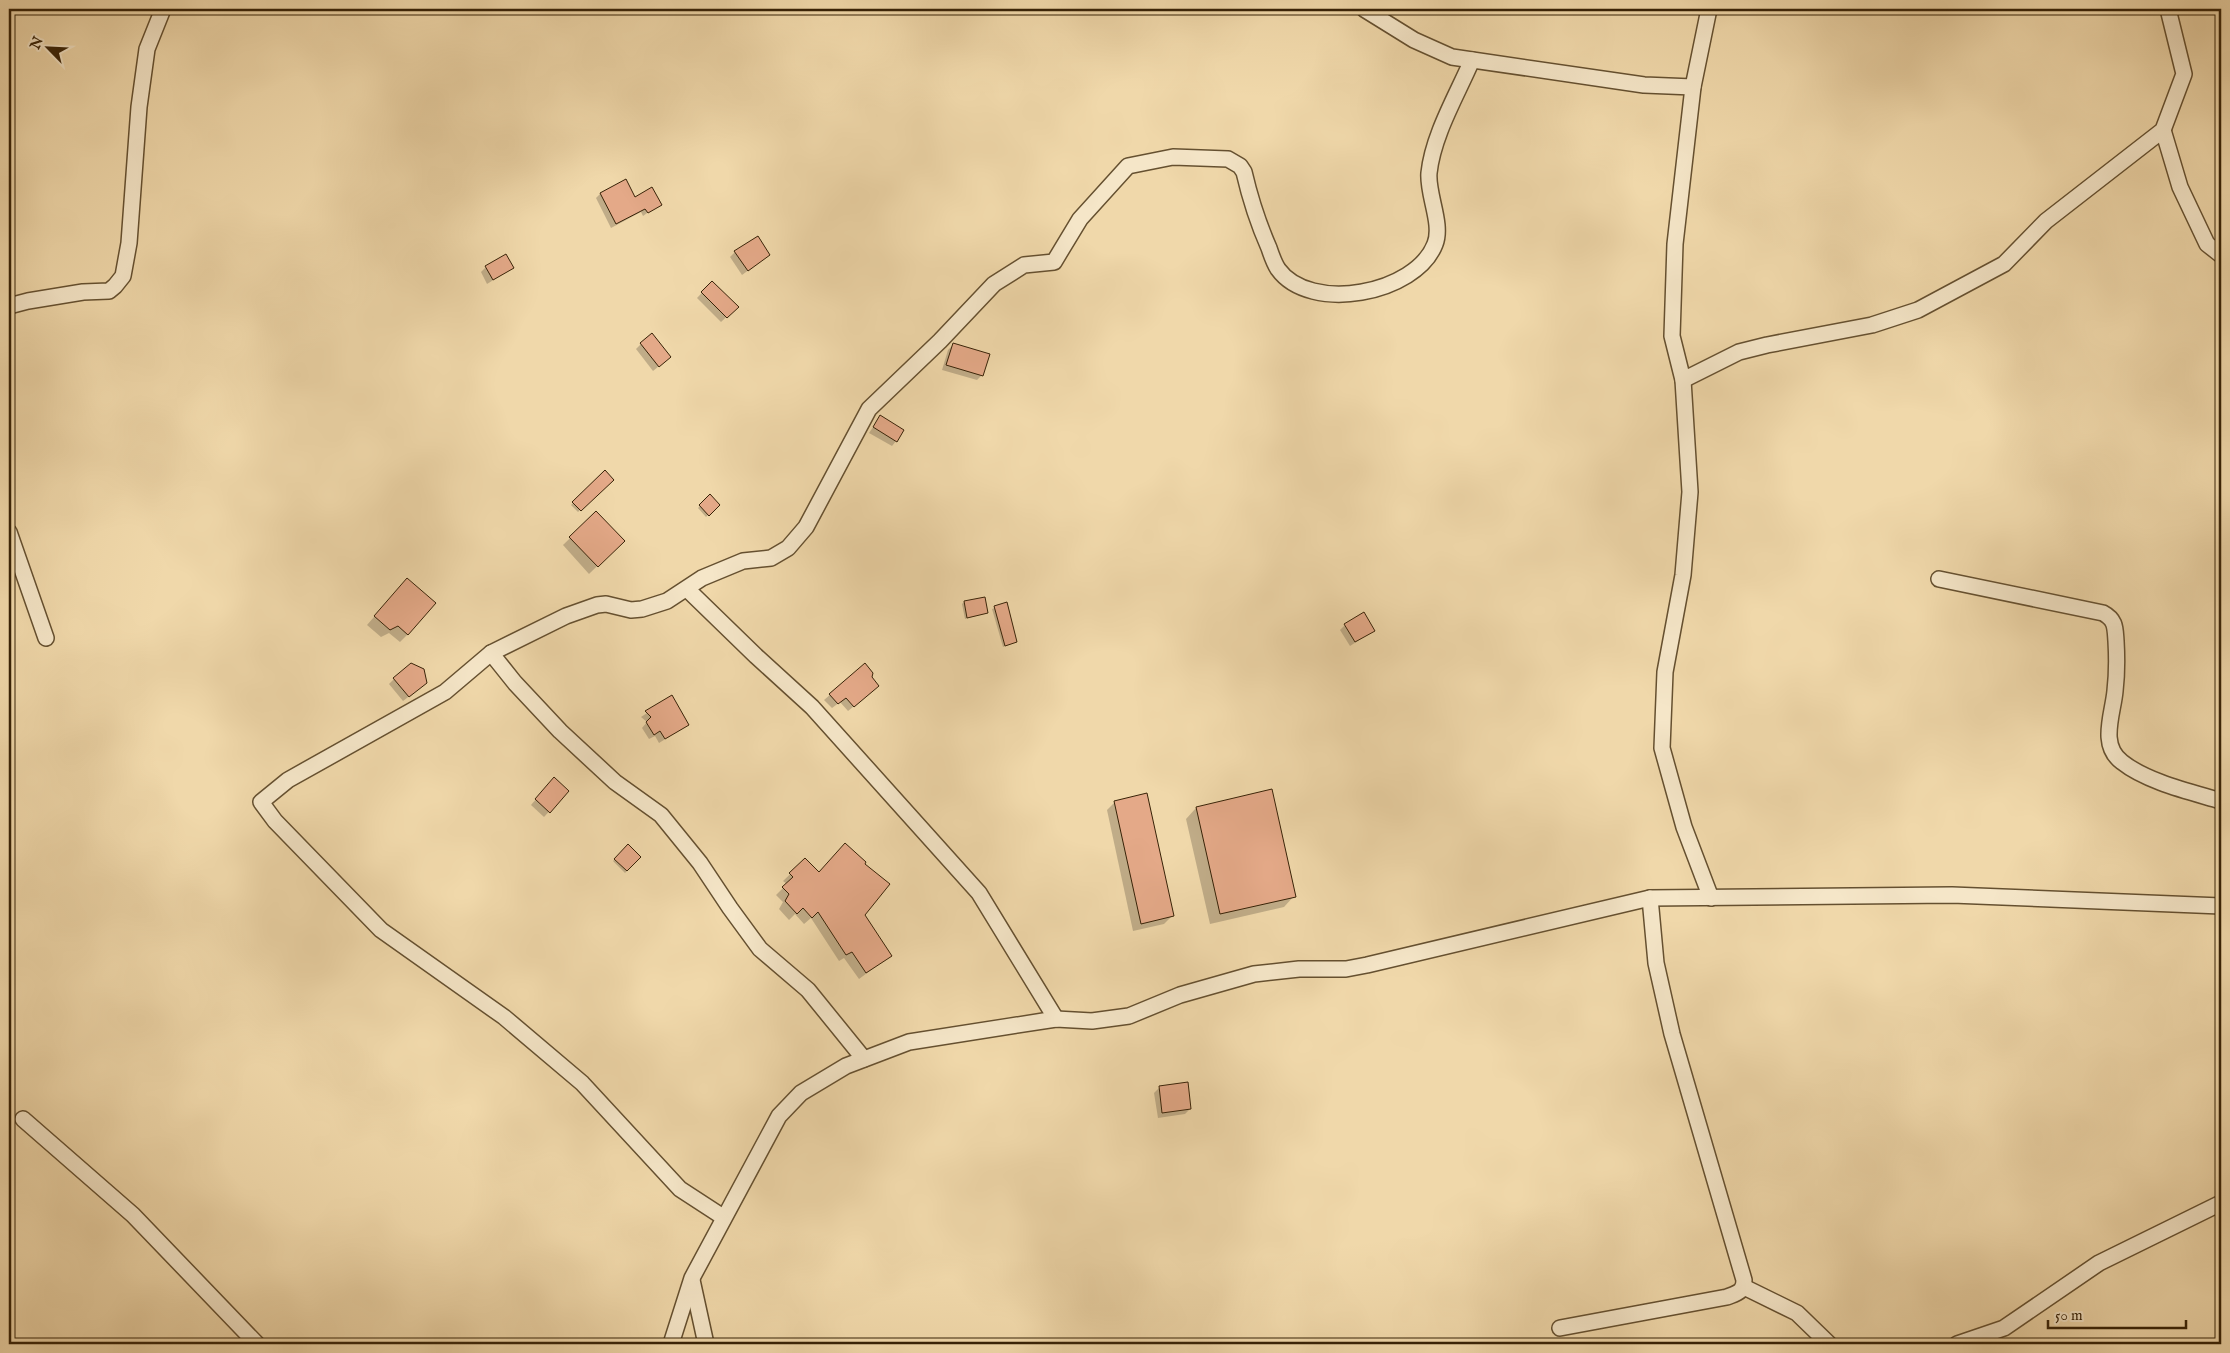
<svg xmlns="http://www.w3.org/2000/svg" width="2230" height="1353" viewBox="0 0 2230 1353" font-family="'IM FELL English',serif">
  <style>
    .shadow { fill: #0003 }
    .building { fill: #e4a988; stroke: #372207 }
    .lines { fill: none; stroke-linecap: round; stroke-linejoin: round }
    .minor-casing { stroke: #655030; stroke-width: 18 }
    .minor { stroke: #f5e6c8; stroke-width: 15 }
  </style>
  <rect width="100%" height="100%" fill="#f0d8aa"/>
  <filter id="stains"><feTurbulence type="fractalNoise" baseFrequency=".004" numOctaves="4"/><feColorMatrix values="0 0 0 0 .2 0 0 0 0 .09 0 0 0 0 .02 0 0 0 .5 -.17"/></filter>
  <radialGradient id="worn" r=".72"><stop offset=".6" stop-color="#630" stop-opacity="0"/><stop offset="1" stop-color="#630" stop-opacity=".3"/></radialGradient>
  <g class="shadow">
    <path d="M626 181 634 199 660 204 643 216 641 212 611 228 596 198 600 194Z"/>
    <path d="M735 252 769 255 742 275 730 257Z"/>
    <path d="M486 267 513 268 487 284 481 272Z"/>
    <path d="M712 282 737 307 721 322 697 298Z"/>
    <path d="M641 344 664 362 653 371 636 349Z"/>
    <path d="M953 345 982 375 977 380 942 370 948 350Z"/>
    <path d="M880 417 896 441 892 446 869 433Z"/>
    <path d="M605 472 612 480 578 512 571 505Z"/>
    <path d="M710 496 718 505 706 517 698 508Z"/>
    <path d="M596 513 623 541 589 574 563 545Z"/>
    <path d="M400 587 408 634 400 642 389 633 381 637 367 625Z"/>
    <path d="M964 602 987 613 965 619 962 604Z"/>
    <path d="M1006 604 1016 642 1003 647 992 609Z"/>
    <path d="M1345 625 1373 631 1350 646 1340 630Z"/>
    <path d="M865 665 870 677 873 691 848 711 840 702 832 708 824 700Z"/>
    <path d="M394 679 420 688 403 701 389 684Z"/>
    <path d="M671 697 688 725 659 743 655 736 649 739 642 728 647 722 641 717Z"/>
    <path d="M549 784 568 791 544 817 531 805Z"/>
    <path d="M1115 802 1172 916 1164 924 1133 931 1107 810Z"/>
    <path d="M1196 808 1294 896 1284 907 1210 924 1186 819Z"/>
    <path d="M628 846 640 857 625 873 613 861Z"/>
    <path d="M805 860 863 915 890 956 859 979 844 958 839 961 811 918 804 924 795 914 789 920 779 909 783 902 776 895 787 884 783 881Z"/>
    <path d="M1159 1088 1190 1109 1185 1114 1158 1118 1154 1093Z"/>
  </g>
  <g class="building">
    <path d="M626 179 635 197 652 187 662 205 648 213 645 209 616 224 600 193Z"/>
    <path d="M758 236 770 255 748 271 734 251Z"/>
    <path d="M506 254 514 268 493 280 485 266Z"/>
    <path d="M712 281 739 307 727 318 701 292Z"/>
    <path d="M652 333 671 357 659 367 640 343Z"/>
    <path d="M953 343 990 354 983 376 946 365Z"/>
    <path d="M880 415 904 430 897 442 873 427Z"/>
    <path d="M605 470 614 480 581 511 572 502Z"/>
    <path d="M710 494 720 505 709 516 699 505Z"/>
    <path d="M596 511 625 541 598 567 569 537Z"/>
    <path d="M407 578 436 603 408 635 398 626 390 630 374 616Z"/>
    <path d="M985 597 988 613 967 618 964 601Z"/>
    <path d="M1007 602 1017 642 1005 646 994 606Z"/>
    <path d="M1364 612 1375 631 1355 642 1344 624Z"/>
    <path d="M411 663 424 669 427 683 409 697 393 678Z"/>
    <path d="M865 663 873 673 872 677 879 686 854 707 846 698 838 704 829 694Z"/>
    <path d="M672 695 689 725 665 739 660 731 654 735 646 722 651 717 645 711Z"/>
    <path d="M554 777 569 791 550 813 535 799Z"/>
    <path d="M1272 789 1296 897 1220 914 1196 807Z"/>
    <path d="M1147 793 1174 916 1141 924 1114 801Z"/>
    <path d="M845 843 866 862 865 864 890 884 865 915 892 956 866 973 852 952 846 955 818 912 812 918 803 908 797 914 785 901 789 894 782 887 793 877 789 873 805 858 819 872Z"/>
    <path d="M628 844 641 857 627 871 614 859Z"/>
    <path d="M1188 1082 1191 1109 1162 1113 1159 1086Z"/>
  </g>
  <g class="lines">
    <g class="minor-casing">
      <g id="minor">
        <path d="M1364 9 1414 40 1452 57 1644 85 1693 87"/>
        <path d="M1709 9 1693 87 1675 244 1672 336 1683 380 1690 492 1683 575 1665 672 1662 748 1684 827 1711 898"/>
        <path d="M2163 130 2180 187 2207 244 2221 255"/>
        <path d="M9 306 28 301 83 292 109 291 115 286 123 276 129 243 139 107 147 49 163 9"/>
        <path d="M1683 380 1739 352 1767 345 1872 325 1918 310 2004 264 2046 221 2163 130 2184 74 2168 9"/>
        <path d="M9 532 46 638"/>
        <path d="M1939 579 2103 613C2116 620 2115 628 2116 641 2117 658 2117 674 2115 691 2113 714 2099 745 2122 762 2147 782 2191 792 2221 801"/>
        <path d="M687 589 756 656 812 707 979 893 1056 1019"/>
        <path d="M491 653 515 683 560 731 615 782 661 815 700 863 730 908 760 949 808 990 864 1059"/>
        <path d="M23 1119 133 1215 257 1344"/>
        <path d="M723 1217 680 1189 582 1083 504 1017 381 930 275 821 261 802 288 780 445 692 491 653 566 616 597 605 606 604 631 610 642 609 667 601 702 578 743 561 771 558 788 548 806 527 869 409 940 341 994 284 1024 265 1054 262 1080 219 1128 166 1173 157 1228 159 1240 166 1244 172C1250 198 1258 223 1269 248 1271 254 1274 263 1278 269 1310 314 1416 294 1435 244 1443 224 1427 194 1429 173 1433 135 1457 95 1472 60"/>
        <path d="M692 1280 706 1344"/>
        <path d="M1744 1287 1797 1313 1829 1344"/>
        <path d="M1560 1328 1727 1297C1737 1293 1744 1292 1744 1280L1672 1034 1656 963 1650 898"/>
        <path d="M671 1344 692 1278 779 1116 801 1093 846 1066 909 1042 1056 1019 1092 1021 1129 1016 1180 995 1254 974 1299 969H1346L1367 965 1650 898 1952 895 2221 906"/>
        <path d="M1957 1344 2004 1328 2099 1263 2221 1203"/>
      </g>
    </g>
    <use href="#minor" class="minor"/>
  </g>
  <rect width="2230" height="1353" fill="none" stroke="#f0d8aa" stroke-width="30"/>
  <rect x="10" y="10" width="2210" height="1333" fill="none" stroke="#372207" stroke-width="2.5"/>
  <rect x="15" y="15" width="2200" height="1323" fill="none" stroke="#372207"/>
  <g transform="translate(48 48) rotate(294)" stroke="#f5e6c8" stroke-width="4" paint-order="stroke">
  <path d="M0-4L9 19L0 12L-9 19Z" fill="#372207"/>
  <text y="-8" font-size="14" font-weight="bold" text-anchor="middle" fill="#372207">N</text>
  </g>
  <path d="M2048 1320v8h138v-8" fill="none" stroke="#372207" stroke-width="2.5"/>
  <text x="2055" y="1320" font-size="15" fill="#372207" stroke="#f5e6c8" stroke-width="4" paint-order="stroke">50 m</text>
  <rect width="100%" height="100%" filter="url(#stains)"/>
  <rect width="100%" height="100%" fill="url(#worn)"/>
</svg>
